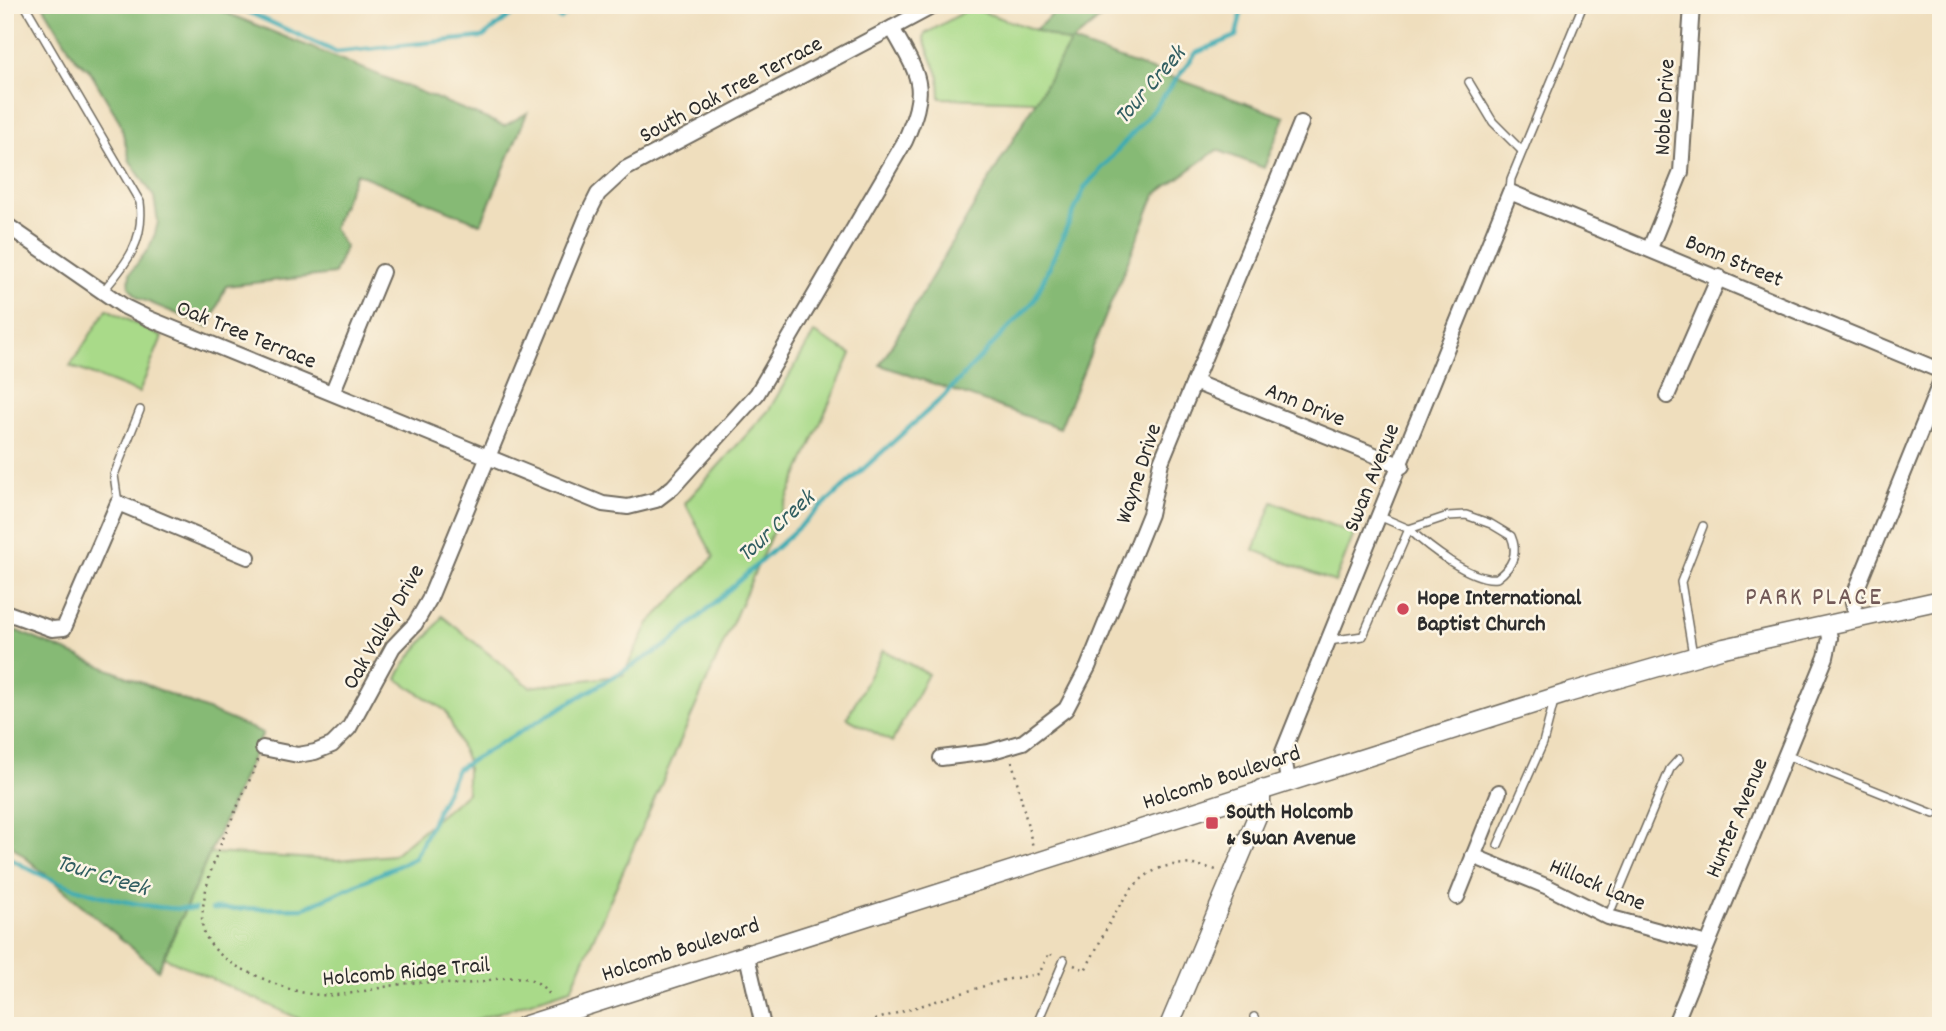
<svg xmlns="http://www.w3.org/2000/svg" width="1946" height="1031" viewBox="0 0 1946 1031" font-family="Dekko,sans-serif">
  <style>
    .green { fill: #a9da89; stroke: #6a825a; stroke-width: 2 }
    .forest { fill: #86ba75; stroke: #587250; stroke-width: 2 }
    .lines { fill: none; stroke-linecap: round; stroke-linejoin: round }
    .stream { stroke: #39abb3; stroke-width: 4.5 }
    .service-casing { stroke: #706a5e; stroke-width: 10 }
    .minor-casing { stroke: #706a5e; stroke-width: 18 }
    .tertiary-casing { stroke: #706a5e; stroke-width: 21 }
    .path { stroke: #706a5e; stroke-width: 2.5; stroke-dasharray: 2 5; stroke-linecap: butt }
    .service { stroke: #fff; stroke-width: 7 }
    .minor { stroke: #fff; stroke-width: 14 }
    .tertiary { stroke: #fff; stroke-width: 18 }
    .poi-dot { fill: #d1495b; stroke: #fcf5e5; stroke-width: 2.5 }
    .labels { text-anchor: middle; stroke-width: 5; stroke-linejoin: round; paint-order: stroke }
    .street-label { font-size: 23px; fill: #2b2b2b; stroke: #fcf5e5 }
    .poi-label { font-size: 23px; font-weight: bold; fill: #2b2b2b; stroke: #fcf5e5; text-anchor: start }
    .water-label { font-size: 24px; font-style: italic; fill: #315e61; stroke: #fcf5e5 }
    .quarter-label { font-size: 26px; letter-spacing: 2px; fill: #725957; stroke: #fcf5e5 }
  </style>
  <rect width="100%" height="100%" fill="#fcf5e5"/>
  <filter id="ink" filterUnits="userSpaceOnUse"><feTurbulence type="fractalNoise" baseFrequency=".0143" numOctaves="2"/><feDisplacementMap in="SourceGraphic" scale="14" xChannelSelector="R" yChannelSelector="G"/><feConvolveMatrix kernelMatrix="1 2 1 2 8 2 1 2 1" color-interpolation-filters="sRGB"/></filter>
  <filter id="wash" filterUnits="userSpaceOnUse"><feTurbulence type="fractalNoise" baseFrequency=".00686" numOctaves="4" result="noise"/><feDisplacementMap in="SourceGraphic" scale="28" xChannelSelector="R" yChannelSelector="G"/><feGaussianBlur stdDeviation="1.57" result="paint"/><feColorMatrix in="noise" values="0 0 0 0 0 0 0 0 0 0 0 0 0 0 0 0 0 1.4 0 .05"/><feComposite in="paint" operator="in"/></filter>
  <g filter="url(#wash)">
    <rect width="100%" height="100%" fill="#efdebd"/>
    <g class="green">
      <path d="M971 8 1071 42 1036 101 940 98 939 77 924 40 925 34Z"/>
      <path d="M107 309 162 337 139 393 70 366Z"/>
      <path d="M814 333 851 354 571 989 457 1026H303L304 1021 164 957 210 853 337 860 393 855 467 793V761L446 711 397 679C406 655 430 639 442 616L530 687 623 675 649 623 714 557 685 503 769 410Z"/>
      <path d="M1273 502 1354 534 1335 582 1254 550Z"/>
      <path d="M883 650 928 674 892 742 847 718Z"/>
    </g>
    <g class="forest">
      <path d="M43 5H207L504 126 527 113 481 224 356 173 333 228 345 247 334 274 226 286 209 327 138 298 129 287 130 273 149 248 155 234 158 222 154 197 130 161 120 122 89 70 75 58Z"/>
      <path d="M1063 5H1116L1072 42 1285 117 1264 168 1217 150 1155 195 1060 428 880 365 1070 43 1035 30Z"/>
      <path d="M5 626 263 733 158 970 5 840Z"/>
    </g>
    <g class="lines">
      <g class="stream">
        <path d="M233 5 336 52 483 37 524 5"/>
        <path d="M543 5 561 19 574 5"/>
        <path d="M5 855C53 887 137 910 195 909"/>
        <path d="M212 909 304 908 415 858 457 769 669 644 942 398 1034 301 1085 187 1154 109 1196 53 1236 36 1243 5"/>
      </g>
    </g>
  </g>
  <g filter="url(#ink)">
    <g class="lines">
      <g class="service-casing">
        <g id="service">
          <path d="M26 7 140 202C145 241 127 263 103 291"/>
          <path d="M1469 82 1493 122 1522 151"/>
          <path d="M1510 192 1511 179 1583 5"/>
          <path d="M118 503 114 475 140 410"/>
          <path d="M1466 515 1491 524 1511 536C1519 554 1512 567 1497 578 1472 582 1427 546 1409 529L1448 516Z"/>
          <path d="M1329 641 1363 636 1409 529 1381 517"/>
          <path d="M1693 655 1681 582 1703 526"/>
          <path d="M1786 755 1934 814"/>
          <path d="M1498 845 1543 743 1554 701"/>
          <path d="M1608 917 1670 769 1679 759"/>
          <path d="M1254 1017 1260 1026"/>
          <path d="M1036 1026 1064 960"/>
        </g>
      </g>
      <g class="minor-casing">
        <g id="minor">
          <path d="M892 28C920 78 929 86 905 141L757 394 673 487 656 500 628 507 603 504 488 457 588 214 598 194 625 169Z"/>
          <path d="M892 28 935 5"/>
          <path d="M5 224 125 307 150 319 488 457 429 600 415 624 393 647 349 728 332 745 315 752 298 755 263 748"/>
          <path d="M1650 248 1681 172 1692 5"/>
          <path d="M1194 382 1402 466"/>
          <path d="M333 391 382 272"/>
          <path d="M1667 396 1719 277"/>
          <path d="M5 612 52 629 64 628 118 503 248 557"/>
          <path d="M1857 618 1853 602 1857 588 1941 381"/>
          <path d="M941 758 989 752 1023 742 1066 709 1088 667 1150 514 1161 462 1301 123"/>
          <path d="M1288 780 1283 752 1510 192 1941 371"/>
          <path d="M1473 856 1548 887 1608 917 1707 944"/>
          <path d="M1457 897 1499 792"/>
          <path d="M746 952 763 1026"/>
          <path d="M1674 1026 1826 657 1830 638 1827 624"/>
        </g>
      </g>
      <g class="tertiary-casing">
        <g id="tertiary">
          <path d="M523 1026 1568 693 1724 648 1941 600"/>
          <path d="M1169 1026 1261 807V789"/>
        </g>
      </g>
      <g class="path">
        <path d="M258 760C238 811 204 864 202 920 202 942 223 959 240 968 266 980 291 993 320 995 350 997 380 986 410 983 428 981 445 985 463 984 491 982 536 964 550 998"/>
        <path d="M1012 761 1033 847"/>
        <path d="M1074 965 1085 970C1118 912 1134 844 1216 870"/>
        <path d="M855 1026 1004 980 1039 974 1049 953 1052 955"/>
      </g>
      <use href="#service" class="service"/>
      <use href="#minor" class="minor"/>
      <use href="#tertiary" class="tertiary"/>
    </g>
  </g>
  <g class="poi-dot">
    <circle cx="1403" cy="609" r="7"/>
    <rect x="1205" y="816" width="14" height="14" rx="3.5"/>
  </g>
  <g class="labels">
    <g class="street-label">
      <text transform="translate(730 88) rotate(-28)" y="8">South Oak Tree Terrace</text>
      <text transform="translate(1663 107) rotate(-87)" y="8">Noble Drive</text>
      <text transform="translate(1735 259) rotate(23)" y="8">Bonn Street</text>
      <text transform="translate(247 333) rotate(22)" y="8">Oak Tree Terrace</text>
      <text transform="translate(1306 403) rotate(22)" y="8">Ann Drive</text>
      <text transform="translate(1137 473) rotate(-72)" y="8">Wayne Drive</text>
      <text transform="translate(1370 477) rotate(-68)" y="8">Swan Avenue</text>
      <text transform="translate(382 626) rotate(-60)" y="8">Oak Valley Drive</text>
      <text transform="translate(1221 776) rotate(-18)" y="8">Holcomb Boulevard</text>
      <text transform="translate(1735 817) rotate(-67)" y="8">Hunter Avenue</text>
      <text transform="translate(1598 883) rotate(23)" y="8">Hillock Lane</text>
      <text transform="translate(680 948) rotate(-18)" y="8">Holcomb Boulevard</text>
      <text transform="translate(406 970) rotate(-5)" y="8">Holcomb Ridge Trail</text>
    </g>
    <g class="poi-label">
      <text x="1417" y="604">Hope International<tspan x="1417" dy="26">Baptist Church</tspan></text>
      <text x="1226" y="818">South Holcomb<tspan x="1226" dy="26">&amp; Swan Avenue</tspan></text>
    </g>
    <g class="water-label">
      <text transform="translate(1149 84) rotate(-49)" y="8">Tour Creek</text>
      <text transform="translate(775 525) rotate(-42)" y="8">Tour Creek</text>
      <text transform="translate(103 874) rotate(17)" y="8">Tour Creek</text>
    </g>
    <g class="quarter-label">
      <text x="1814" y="604">PARK PLACE</text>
    </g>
  </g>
  <rect width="1946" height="1031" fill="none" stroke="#fcf5e5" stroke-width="28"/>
</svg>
